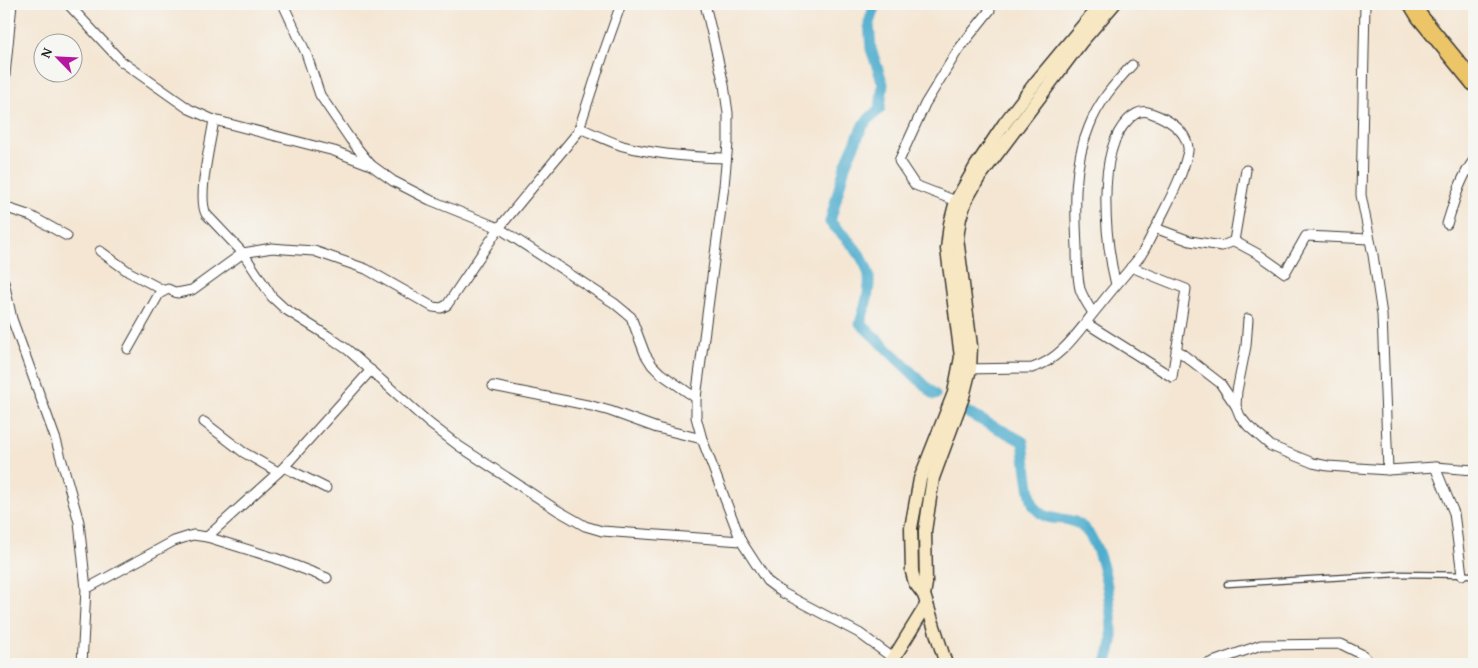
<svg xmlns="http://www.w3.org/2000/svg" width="1478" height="668" viewBox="0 0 1478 668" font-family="'Gentium Book Plus',serif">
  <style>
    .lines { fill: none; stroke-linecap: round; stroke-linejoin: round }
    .canal { stroke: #50adce; stroke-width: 11 }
    .lane-casing { stroke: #3c3a37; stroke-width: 7 }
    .street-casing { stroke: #3c3a37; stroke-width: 11 }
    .secondary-casing { stroke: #3c3a37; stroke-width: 15 }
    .highway-casing { stroke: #3c3a37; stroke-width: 19 }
    .lane { stroke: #fff; stroke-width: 4.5 }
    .street { stroke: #fff; stroke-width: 9 }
    .secondary { stroke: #f7e8c3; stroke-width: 12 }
    .highway { stroke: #ecc569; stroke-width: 16 }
  </style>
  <rect width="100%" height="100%" fill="#f6f6f2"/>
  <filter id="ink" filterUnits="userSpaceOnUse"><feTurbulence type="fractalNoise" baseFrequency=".02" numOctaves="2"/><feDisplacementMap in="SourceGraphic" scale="10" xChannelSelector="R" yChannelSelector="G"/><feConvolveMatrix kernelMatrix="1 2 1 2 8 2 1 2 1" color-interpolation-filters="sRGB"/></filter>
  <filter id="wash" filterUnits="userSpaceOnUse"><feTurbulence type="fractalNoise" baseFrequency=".0096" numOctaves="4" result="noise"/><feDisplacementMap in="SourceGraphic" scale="20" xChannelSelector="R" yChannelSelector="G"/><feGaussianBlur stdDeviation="1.12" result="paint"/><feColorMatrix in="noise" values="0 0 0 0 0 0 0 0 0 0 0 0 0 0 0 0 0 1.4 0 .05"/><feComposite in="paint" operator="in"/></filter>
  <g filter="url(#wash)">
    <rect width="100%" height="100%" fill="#f4e6d3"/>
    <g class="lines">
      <g class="canal">
        <path d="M875 4 869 23 871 49 883 84 880 108 863 125 845 166 830 222C845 237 862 252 868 272 872 284 864 311 860 323L935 395"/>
        <path d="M965 411C984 423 1004 430 1023 442 1025 454 1029 499 1034 506 1048 524 1057 515 1075 522 1105 535 1113 613 1112 642 1111 649 1108 657 1106 664"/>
      </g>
    </g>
  </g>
  <g filter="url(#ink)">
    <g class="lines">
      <g class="lane-casing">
        <path id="lane" d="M1227 584 1398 574 1474 575"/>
      </g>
      <g class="street-casing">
        <g id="street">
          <path d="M68 4 121 61 189 109 214 120 334 151 371 165"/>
          <path d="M283 4 306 53 320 95 350 139 371 165 393 181 430 200 499 228 614 303 631 317 645 354 652 365 660 373 696 398"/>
          <path d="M705 4 724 85 728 113V143L724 186 696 398V417L702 439 741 541 767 581 783 593 859 633 893 658"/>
          <path d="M1365 4 1361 195 1373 255 1382 315 1388 470"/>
          <path d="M4 85 12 4"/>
          <path d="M214 120C211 141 197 196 206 214L243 253 272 297 285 309 328 336 348 350 429 423 459 446 557 510 585 526 602 531 741 541"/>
          <path d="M580 128C594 134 608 141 623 146 657 155 692 157 726 158"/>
          <path d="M956 201 915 185 899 161 925 104 958 50 990 10 986 4"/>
          <path d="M4 207 31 216 67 236"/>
          <path d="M1447 224C1454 202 1460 178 1474 160"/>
          <path d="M1155 228 1190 241 1222 246 1234 241 1246 170"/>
          <path d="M1234 241 1258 254 1285 273 1306 236 1369 239"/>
          <path d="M100 251 129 272 163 290"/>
          <path d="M4 282 12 319 56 440 79 522 86 589 82 664"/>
          <path d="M1093 313C1088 305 1083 298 1080 289 1077 276 1077 261 1077 248 1075 208 1073 165 1089 127 1098 103 1114 84 1132 65"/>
          <path d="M1248 319 1246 346 1237 391 1236 406 1240 416 1248 426 1271 446 1313 463 1328 466 1388 470 1435 467 1474 470"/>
          <path d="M1086 323 1172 377 1186 289 1131 267"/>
          <path d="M128 349 159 294 168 289 177 293 192 290 243 253 272 248 284 249 314 251 366 269 433 307 441 308 447 305 499 228 578 132 603 55 621 4"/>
          <path d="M1176 349 1220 383 1236 406"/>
          <path d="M964 369 1032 368C1062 360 1081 327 1100 305 1113 288 1128 272 1141 255 1147 246 1152 234 1157 225 1168 202 1181 180 1187 155 1189 151 1188 145 1186 140 1180 126 1165 118 1151 113 1142 109 1135 113 1128 120 1095 152 1106 244 1116 285"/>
          <path d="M493 386 592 406 610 411 657 428 702 439"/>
          <path d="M204 422 243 452 278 472"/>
          <path d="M284 467 326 488"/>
          <path d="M1435 467 1454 513 1462 575"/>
          <path d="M207 537 284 467 371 370"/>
          <path d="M86 589 174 541 193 535 207 537 275 558 327 578"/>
          <path d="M1207 664 1261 645 1341 644 1363 655 1371 664"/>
        </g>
      </g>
      <g class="secondary-casing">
        <g id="secondary">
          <path d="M924 595 926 583 925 531 933 478 963 397 970 369 971 346 957 238 960 218 966 200 978 179 1082 41 1114 4"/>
          <path d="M890 664 927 604"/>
          <path d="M946 664 924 595 915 583 912 572 911 528 920 479 954 393 961 357 947 249 950 224 956 201 976 166 1004 124 1036 82 1101 4"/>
        </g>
      </g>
      <g class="highway-casing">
        <path id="highway" d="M1412 4 1420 17 1474 83"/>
      </g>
      <use href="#lane" class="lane"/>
      <use href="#street" class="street"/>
      <use href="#secondary" class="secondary"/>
      <use href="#highway" class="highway"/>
    </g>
  </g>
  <rect width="1478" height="668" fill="none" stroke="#f6f6f2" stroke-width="20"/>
  <g transform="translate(58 58) rotate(294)"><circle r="24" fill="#f6f6f2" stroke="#9f9f9c"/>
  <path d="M0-4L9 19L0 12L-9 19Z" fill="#b5179e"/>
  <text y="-8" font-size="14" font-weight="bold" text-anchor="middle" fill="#1c1c1c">N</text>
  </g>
</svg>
